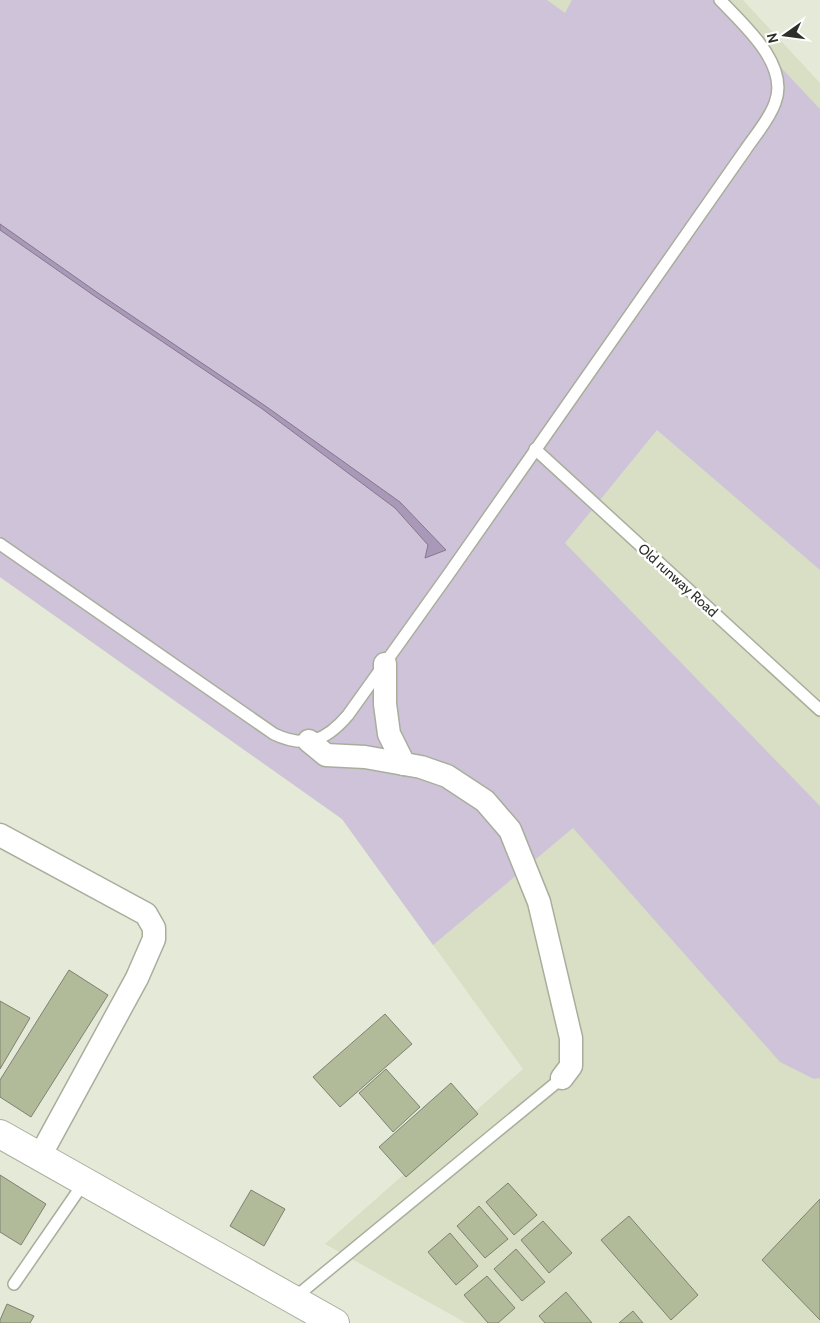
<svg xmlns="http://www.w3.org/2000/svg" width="820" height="1323" viewBox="0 0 820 1323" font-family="Cabin,sans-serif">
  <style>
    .built { fill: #d8dfc5 }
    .green { fill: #cec3d8 }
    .water { fill: #a998b8; stroke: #84788d }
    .building { fill: #b2bb99; stroke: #7d8271 }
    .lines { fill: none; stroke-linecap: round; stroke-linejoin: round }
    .lane-casing { stroke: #a9ae9c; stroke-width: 14 }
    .street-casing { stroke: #a9ae9c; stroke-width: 25 }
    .secondary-casing { stroke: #a9ae9c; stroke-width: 30 }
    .lane { stroke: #fff; stroke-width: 11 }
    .street { stroke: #fff; stroke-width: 22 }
    .secondary { stroke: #fff; stroke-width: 28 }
    .labels { text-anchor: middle; stroke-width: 5; stroke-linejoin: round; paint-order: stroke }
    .street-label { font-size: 14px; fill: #2d2f28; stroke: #fff }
  </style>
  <rect width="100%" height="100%" fill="#e4ead7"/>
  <path class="built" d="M0 0H743L820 83V1323H466L325 1244 523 1069 342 819 0 577Z"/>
  <path class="green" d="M0 0H547L565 13 572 0H717L820 109V570L657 430 565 543 820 806V1078L814 1079 780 1062 573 828 433 945 342 819 0 577V230L96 297 261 408 395 508 428 545 425 558 445 550 400 502 98 293 0 224Z"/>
  <path class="water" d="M0 224 98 293 264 405 400 502 446 550 425 558 428 545 395 508 261 408 96 297 0 230Z"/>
  <g class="building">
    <path d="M69 970 108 995 31 1117 0 1097V1080Z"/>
    <path d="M0 1001 30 1018 0 1069Z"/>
    <path d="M385 1014 412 1044 340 1107 313 1077Z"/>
    <path d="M386 1069 420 1107 393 1132 359 1093Z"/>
    <path d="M451 1083 478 1114 406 1177 379 1147Z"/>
    <path d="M0 1175 46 1204 21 1245 0 1232Z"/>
    <path d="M508 1183 537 1215 514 1235 486 1202Z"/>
    <path d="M251 1190 285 1209 264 1246 230 1226Z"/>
    <path d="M820 1199V1320L762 1260Z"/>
    <path d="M479 1206 508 1239 485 1258 457 1226Z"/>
    <path d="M629 1216 698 1295 671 1320 601 1240Z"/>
    <path d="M543 1221 572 1253 549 1273 521 1240Z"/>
    <path d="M450 1233 478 1266 456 1285 428 1252Z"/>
    <path d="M516 1249 545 1282 522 1301 494 1269Z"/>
    <path d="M487 1276 515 1308 498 1323H488L464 1295Z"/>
    <path d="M566 1292 592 1323H545L539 1316Z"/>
    <path d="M7 1304 34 1316 30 1323H0V1320Z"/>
    <path d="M633 1311 643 1323H619Z"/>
  </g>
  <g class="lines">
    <g class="lane-casing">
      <g id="lane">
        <path d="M535 449 820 710"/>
        <path d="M0 544 274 734C306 749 326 741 348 715L448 575 746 149C756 134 769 120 775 103 790 65 744 25 720 0"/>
        <path d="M14 1284 85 1181"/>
        <path d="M293 1299 562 1078"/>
      </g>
    </g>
    <g class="street-casing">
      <g id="street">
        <path d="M385 664V704L389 734 404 764"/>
        <path d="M309 741 326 755 365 757 421 767 447 776 485 801 510 830 539 902 571 1038V1066L562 1078"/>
        <path d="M0 835 146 914 154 928V939L137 978 40 1156"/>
      </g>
    </g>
    <g class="secondary-casing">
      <path id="secondary" d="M0 1134 335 1323"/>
    </g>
    <use href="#lane" class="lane"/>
    <use href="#street" class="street"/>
    <use href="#secondary" class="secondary"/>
  </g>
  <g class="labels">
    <g class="street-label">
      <text transform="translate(678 580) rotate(42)" y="5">Old runway Road</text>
    </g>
  </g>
  <g transform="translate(785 35) rotate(256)" stroke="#ffffff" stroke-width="4" paint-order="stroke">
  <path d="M0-4L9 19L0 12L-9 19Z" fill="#2d2f28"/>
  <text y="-8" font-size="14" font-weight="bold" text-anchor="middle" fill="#2d2f28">N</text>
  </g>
</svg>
